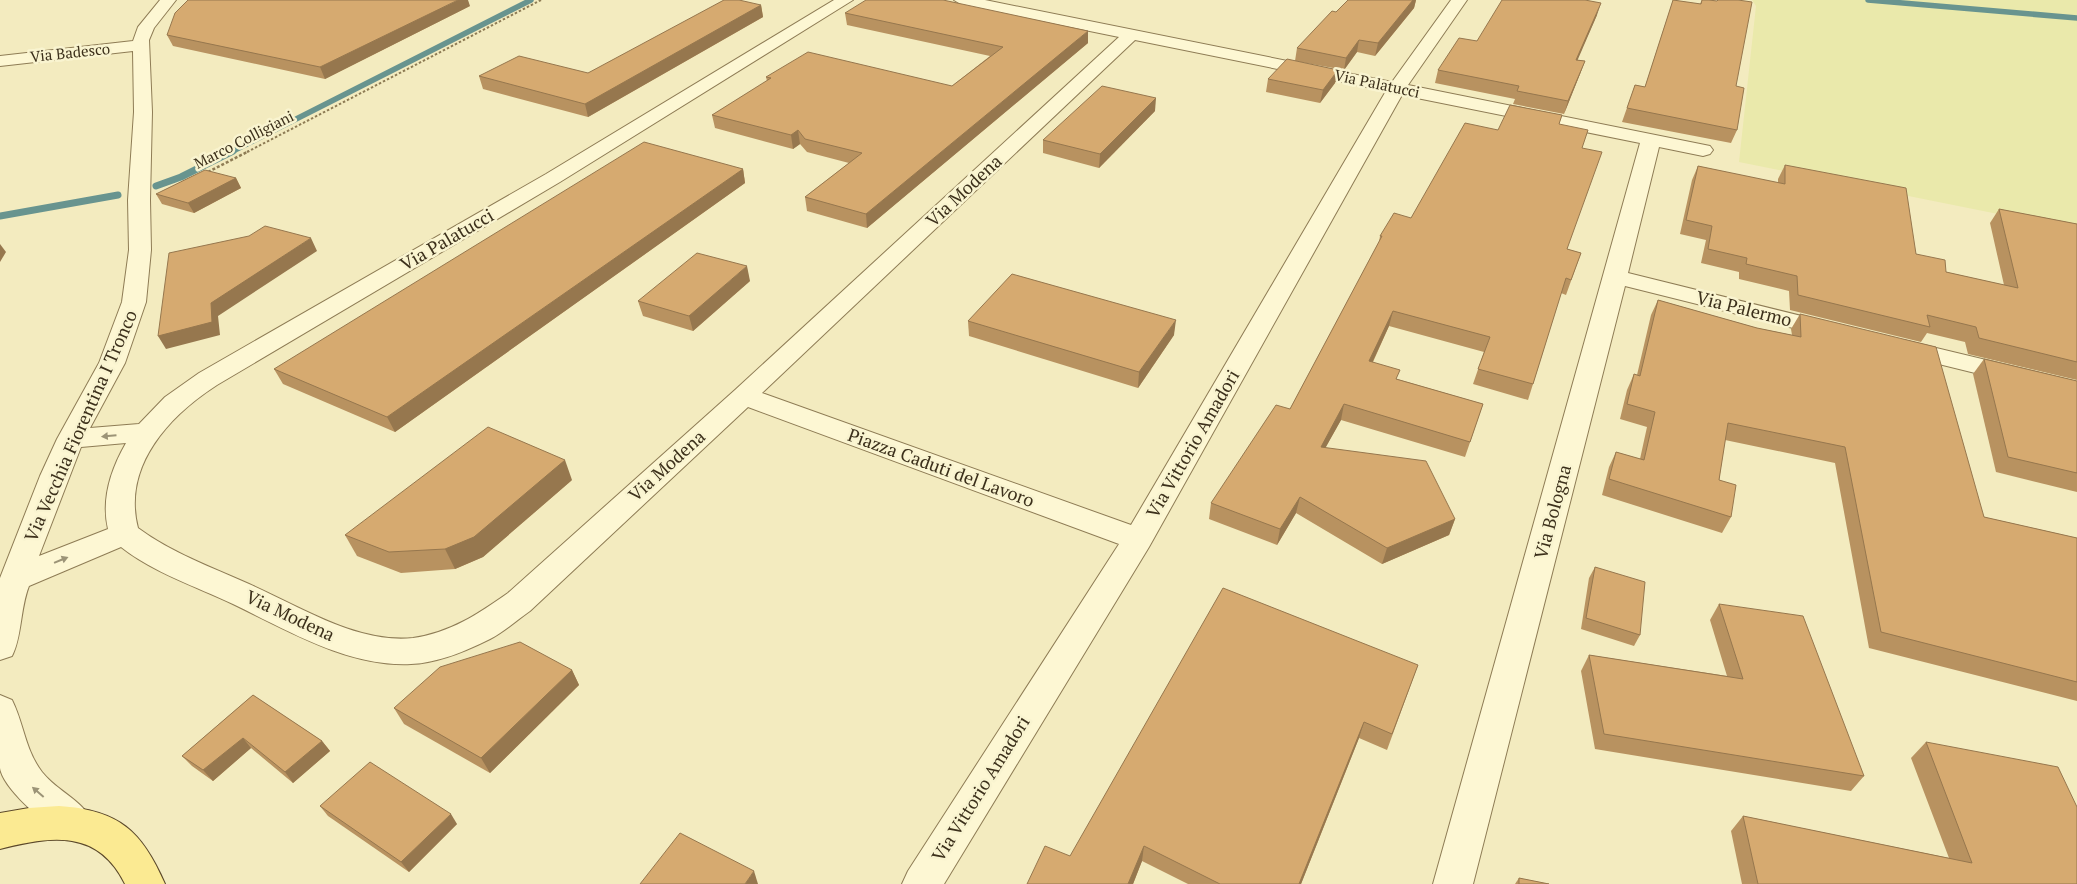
<svg xmlns="http://www.w3.org/2000/svg" width="2077" height="884" viewBox="0 0 2077 884" font-family="'PT Serif',serif">
  <style>
    .farmland { fill: #eae9ab }
    .lines { fill: none; stroke-linecap: round; stroke-linejoin: round }
    .stream-far1 { stroke: #68948f; stroke-width: 5.5 }
    .stream { stroke: #68948f; stroke-width: 7 }
    .minor-casing { stroke: #8e7c55; stroke-width: 2 }
    .major-casing { stroke: #5b482a; stroke-width: 2 }
    .path-far1 { stroke: #8e7c55; stroke-width: 2; stroke-dasharray: 2.5 2; stroke-linecap: butt }
    .path { stroke: #8e7c55; stroke-width: 2.5; stroke-dasharray: 3 2; stroke-linecap: butt }
    .minor { fill: #fdf7d3; fill-rule: evenodd }
    .major { fill: #fbea92; fill-rule: evenodd }
    .wall { fill: #b89260 }
    .shaded-wall { fill: #96774e }
    .building { fill: #d6aa70; stroke: #96774e }
    .oneway { fill: #9c9477 }
    .labels { text-anchor: middle; stroke-width: 5; stroke-linejoin: round; paint-order: stroke }
    .far-street-label { font-size: 15px; fill: #3c301b; stroke: #f9f4d0 }
    .street-label { font-size: 18px; fill: #3c301b; stroke: #f9f4d0 }
  </style>
  <rect width="100%" height="100%" fill="#f3ebbf"/>
  <path class="farmland" d="M1752 0H2077V230L1739 162 1756 6Z"/>
  <g class="lines">
    <g class="stream-far1">
      <path d="M1868 0 2077 18"/>
      <path d="M231 152 531 0"/>
    </g>
    <g class="stream">
      <path d="M156 186 181 177 233 151"/>
      <path d="M0 216 118 195"/>
    </g>
    <g class="minor-casing">
      <g id="minor">
        <path d="M160 0H176L154 28 149 40 152 112 150 200 151 250 146 302 125 363 90 428 139 424 165 397 199 373 546 174 834 0H853L560 182 217 385C169 416 122 466 138 528 172 553 211 567 249 584 299 606 357 644 413 638 450 633 478 614 508 593L735 390 1119 37 962 5 954 0H985L1392 82 1451 0H1467L1408 85 1710 146 1713 150 1710 154 1703 156 1659 147 1628 273 1842 326 1845 331 1842 336 1833 338 1625 286 1473 884H1433L1640 143 1402 95 1149 547 944 884H902L908 871 1119 544 748 407 530 611C517 620 504 632 490 639 466 651 438 663 411 664 348 667 287 630 233 604 195 586 154 573 121 547L29 586C20 609 22 637 12 656L0 660V578L40 476 57 439 99 363 122 302 129 250 128 200 134 112 133 51 0 66V56L133 41 138 27ZM1135 40 1386 91 1131 525 762 393ZM126 443C111 469 101 499 108 529L39 556 81 447Z"/>
        <path d="M1903 340 2077 382V398L1894 353 1891 348 1894 343Z"/>
        <path d="M0 695 12 700C24 724 25 750 42 772 58 792 83 800 94 824L88 836 75 841C55 834 3 790 0 768 0 745 0 719 0 695Z"/>
      </g>
    </g>
    <g class="major-casing">
      <path id="major" d="M59 806C119 810 142 831 165 884H125C98 829 52 836 0 849V813L29 808Z"/>
    </g>
    <path class="path-far1" d="M247 152 541 0"/>
    <path class="path" d="M208 172 249 151"/>
    <use href="#minor" class="minor"/>
    <use href="#major" class="major"/>
  </g>
  <g class="wall">
    <path d="M1348 0H1416L1414 8 1375 56 1357 52 1344 70 1295 61 1297 48 1336 12Z"/>
    <path d="M1673 0 1700 4 1702 0 1717 1V0H1738L1736 86 1737 130 1731 143 1622 122 1635 85 1645 87Z"/>
    <path d="M953 2 1088 43 867 228 807 211 805 197 849 163 807 152 800 144 793 149 715 128 712 115 767 81 766 77 952 86 990 56 847 25 845 13Z"/>
    <path d="M761 5 763 17 588 117 483 89 479 76 588 73Z"/>
    <path d="M470 6 325 79 173 46 167 35Z"/>
    <path d="M1597 15 1577 60 1585 61 1580 74 1564 114 1513 104 1515 99 1435 83 1438 70 1477 41Z"/>
    <path d="M1338 70 1335 83 1320 103 1266 92 1268 79Z"/>
    <path d="M1155 111 1099 168 1043 153V140Z"/>
    <path d="M1562 115 1559 124 1582 148 1567 249 1581 253 1566 295 1561 293 1533 384 1528 400 1473 384 1484 352 1389 326 1373 362 1397 379 1483 404 1465 457 1341 420 1325 448 1455 519 1449 535 1382 564 1296 513 1277 545 1209 519 1211 503 1290 409 1379 242 1380 236 1411 218 1498 130Z"/>
    <path d="M1785 165 1916 254 1946 272 2004 285 1990 223 1999 209 2077 224V380L1968 354 1965 342 1927 333 1921 342 1790 310 1789 291 1739 279V272L1701 263 1706 240 1680 234 1692 180 1698 166 1778 183V179Z"/>
    <path d="M743 169 745 183 395 432 283 384 274 369Z"/>
    <path d="M236 178 241 188 194 213 162 204 156 194Z"/>
    <path d="M750 281 693 331 643 316 638 301Z"/>
    <path d="M1658 300 1757 328 1792 335 1791 329 1800 314 1984 517 2077 538V701L1869 648 1835 463 1725 440 1719 480 1731 517 1722 533 1602 495 1609 467 1616 452 1640 459 1647 427 1620 419 1627 390 1634 374 1637 375 1651 315Z"/>
    <path d="M968 321 1174 335 1138 388 969 336Z"/>
    <path d="M1984 359 2077 381V492L1996 472 1973 374Z"/>
    <path d="M572 480 483 557 455 569 401 573 357 556 345 535Z"/>
    <path d="M1595 567 1640 635 1634 646 1581 629 1589 578Z"/>
    <path d="M1719 604 1864 776 1851 791 1595 749 1581 671 1589 655 1727 676 1710 620Z"/>
    <path d="M1418 665 1387 750 1359 738 1301 884H1188L1142 861 1133 884H1027L1070 856Z"/>
    <path d="M572 670 579 685 490 773 404 724 394 708Z"/>
    <path d="M253 695 322 741 330 751 293 783 251 748 213 781 192 766 182 756Z"/>
    <path d="M1926 742 2077 884H1742L1731 831 1743 816 1949 858 1911 758Z"/>
    <path d="M320 806 457 824 409 872 328 816Z"/>
    <path d="M1519 878 1549 884H1515Z"/>
  </g>
  <g class="shaded-wall">
    <path d="M458 0H468L470 6 325 79 320 67Z"/>
    <path d="M1413 0H1416L1414 8 1375 56 1378 43Z"/>
    <path d="M1601 3 1597 15 1572 73 1576 60Z"/>
    <path d="M761 5 763 17 588 117 585 104Z"/>
    <path d="M1088 31V43L867 228 866 214Z"/>
    <path d="M1359 40 1357 52 1344 70 1346 58Z"/>
    <path d="M1585 61 1580 74 1564 114 1568 101Z"/>
    <path d="M1338 70 1335 83 1320 103 1323 90Z"/>
    <path d="M1156 98 1155 111 1099 168 1100 154Z"/>
    <path d="M798 130 800 144 793 149 791 135Z"/>
    <path d="M743 169 745 183 395 432 387 417Z"/>
    <path d="M236 178 241 188 194 213 188 203Z"/>
    <path d="M311 238 317 251 218 316 220 335 166 349 158 336Z"/>
    <path d="M0 244 6 252 0 262Z"/>
    <path d="M747 266 750 281 693 331 689 316Z"/>
    <path d="M1393 311 1389 326 1366 376 1369 361Z"/>
    <path d="M1176 320 1174 335 1138 388 1139 372Z"/>
    <path d="M1344 404 1341 420 1317 463 1321 447Z"/>
    <path d="M565 460 572 480 483 557 455 569 445 549Z"/>
    <path d="M1300 497 1296 513 1277 545 1280 529Z"/>
    <path d="M1455 519 1449 535 1382 564 1387 548Z"/>
    <path d="M572 670 579 685 490 773 481 758Z"/>
    <path d="M1364 722 1359 738 1301 884H1299Z"/>
    <path d="M243 738 251 748 213 781 203 770Z"/>
    <path d="M322 741 330 751 293 783 285 772Z"/>
    <path d="M451 814 457 824 409 872 401 862Z"/>
    <path d="M1144 846 1142 861 1133 884H1128Z"/>
    <path d="M754 871 758 884H745Z"/>
  </g>
  <g class="building">
    <path d="M188 0H458L320 67 167 35 175 13Z"/>
    <path d="M724 0H739L761 5 585 104 479 76 519 56 588 73Z"/>
    <path d="M866 0H943L1088 31 866 214 805 197 862 153 805 139 798 130 791 135 712 115 771 78 766 77 808 52 952 86 1003 47 845 13Z"/>
    <path d="M1348 0H1413L1378 43 1359 40 1346 58 1297 48 1332 11 1336 12Z"/>
    <path d="M1502 0H1585L1601 3 1576 60 1585 61 1568 101 1517 91 1519 86 1438 70 1459 38 1477 41Z"/>
    <path d="M1673 0 1701 4 1702 0H1709L1717 1 1718 0H1738L1752 2 1736 86 1744 88 1737 130 1627 108 1635 85 1645 87Z"/>
    <path d="M1287 59 1338 70 1323 90 1268 79Z"/>
    <path d="M1102 86 1156 98 1100 154 1043 140Z"/>
    <path d="M1510 105 1562 115 1559 124 1588 130 1582 148 1602 152 1567 249 1581 253 1571 280 1566 278 1533 384 1478 369 1490 337 1393 311 1369 361 1400 370 1396 379 1483 404 1470 442 1344 404 1321 447 1426 461 1455 519 1387 548 1300 497 1280 529 1211 503 1276 405 1290 409 1382 236H1380L1394 213 1411 218 1465 123 1498 130Z"/>
    <path d="M644 142 743 169 387 417 274 369Z"/>
    <path d="M1785 165 1906 188 1916 254 1945 260 1946 272 2018 288 1999 209 2077 224V362L1979 338 1976 327 1927 315 1930 327 1798 295 1797 276 1746 264 1747 258 1708 249 1712 226 1686 220 1698 166 1785 184Z"/>
    <path d="M205 170 236 178 188 203 156 194Z"/>
    <path d="M265 226 311 238 211 303 212 322 158 336 169 253 249 236Z"/>
    <path d="M697 253 747 266 689 316 638 301Z"/>
    <path d="M1012 274 1176 320 1139 372 968 321Z"/>
    <path d="M1658 300 1757 328 1801 337 1800 314 1936 347 1984 517 2077 538V682L1881 632 1845 447 1728 423 1719 480 1736 485 1731 517 1609 479 1616 452 1644 460 1655 412 1627 404 1634 374 1640 376Z"/>
    <path d="M1984 359 2077 381V473L2008 457Z"/>
    <path d="M488 427 565 460 474 537 445 549 389 552 345 535Z"/>
    <path d="M1595 567 1645 582 1640 635 1586 618Z"/>
    <path d="M1223 588 1418 665 1392 734 1364 722 1299 884H1220L1144 846 1128 884H1027L1045 846 1070 856Z"/>
    <path d="M1719 604 1803 616 1864 776 1604 734 1589 655 1743 679Z"/>
    <path d="M520 642 572 670 481 758 394 708 440 667Z"/>
    <path d="M253 695 322 741 285 772 243 738 203 770 182 756Z"/>
    <path d="M1926 742 2058 767 2077 807V884H1758L1743 816 1972 863Z"/>
    <path d="M370 762 451 814 401 862 320 806Z"/>
    <path d="M680 833 754 871 745 884H640Z"/>
    <path d="M1519 878 1549 884H1519Z"/>
  </g>
  <defs><path id="oneway-solid" d="M-6-.8H1V-3.2L6.5 0L1 3.2V.8H-6Z" transform="scale(1.25)"/></defs>
  <g class="oneway">
    <use href="#oneway-solid" transform="translate(109 436) rotate(175)"/>
    <use href="#oneway-solid" transform="translate(61 560) rotate(-22)"/>
    <use href="#oneway-solid" transform="translate(38 792) rotate(-139)"/>
  </g>
  <g class="labels">
    <g class="far-street-label">
      <text transform="translate(70 53) rotate(-6)" y="5">Via Badesco</text>
      <text transform="translate(1377 84) rotate(12)" y="5">Via Palatucci</text>
      <text transform="translate(244 140) rotate(-27)" y="5">Marco Colligiani</text>
    </g>
    <g class="street-label">
      <text transform="translate(964 191) rotate(-43)" y="6">Via Modena</text>
      <text transform="translate(447 240) rotate(-30)" y="6">Via Palatucci</text>
      <text transform="translate(1744 309) rotate(14)" y="6">Via Palermo</text>
      <text transform="translate(81 426) rotate(-66)" y="6">Via Vecchia Fiorentina I Tronco</text>
      <text transform="translate(1193 444) rotate(-60)" y="6">Via Vittorio Amadori</text>
      <text transform="translate(667 466) rotate(-42)" y="6">Via Modena</text>
      <text transform="translate(941 468) rotate(20)" y="6">Piazza Caduti del Lavoro</text>
      <text transform="translate(1553 512) rotate(-75)" y="6">Via Bologna</text>
      <text transform="translate(290 616) rotate(25)" y="6">Via Modena</text>
      <text transform="translate(981 789) rotate(-58)" y="6">Via Vittorio Amadori</text>
    </g>
  </g>
</svg>
